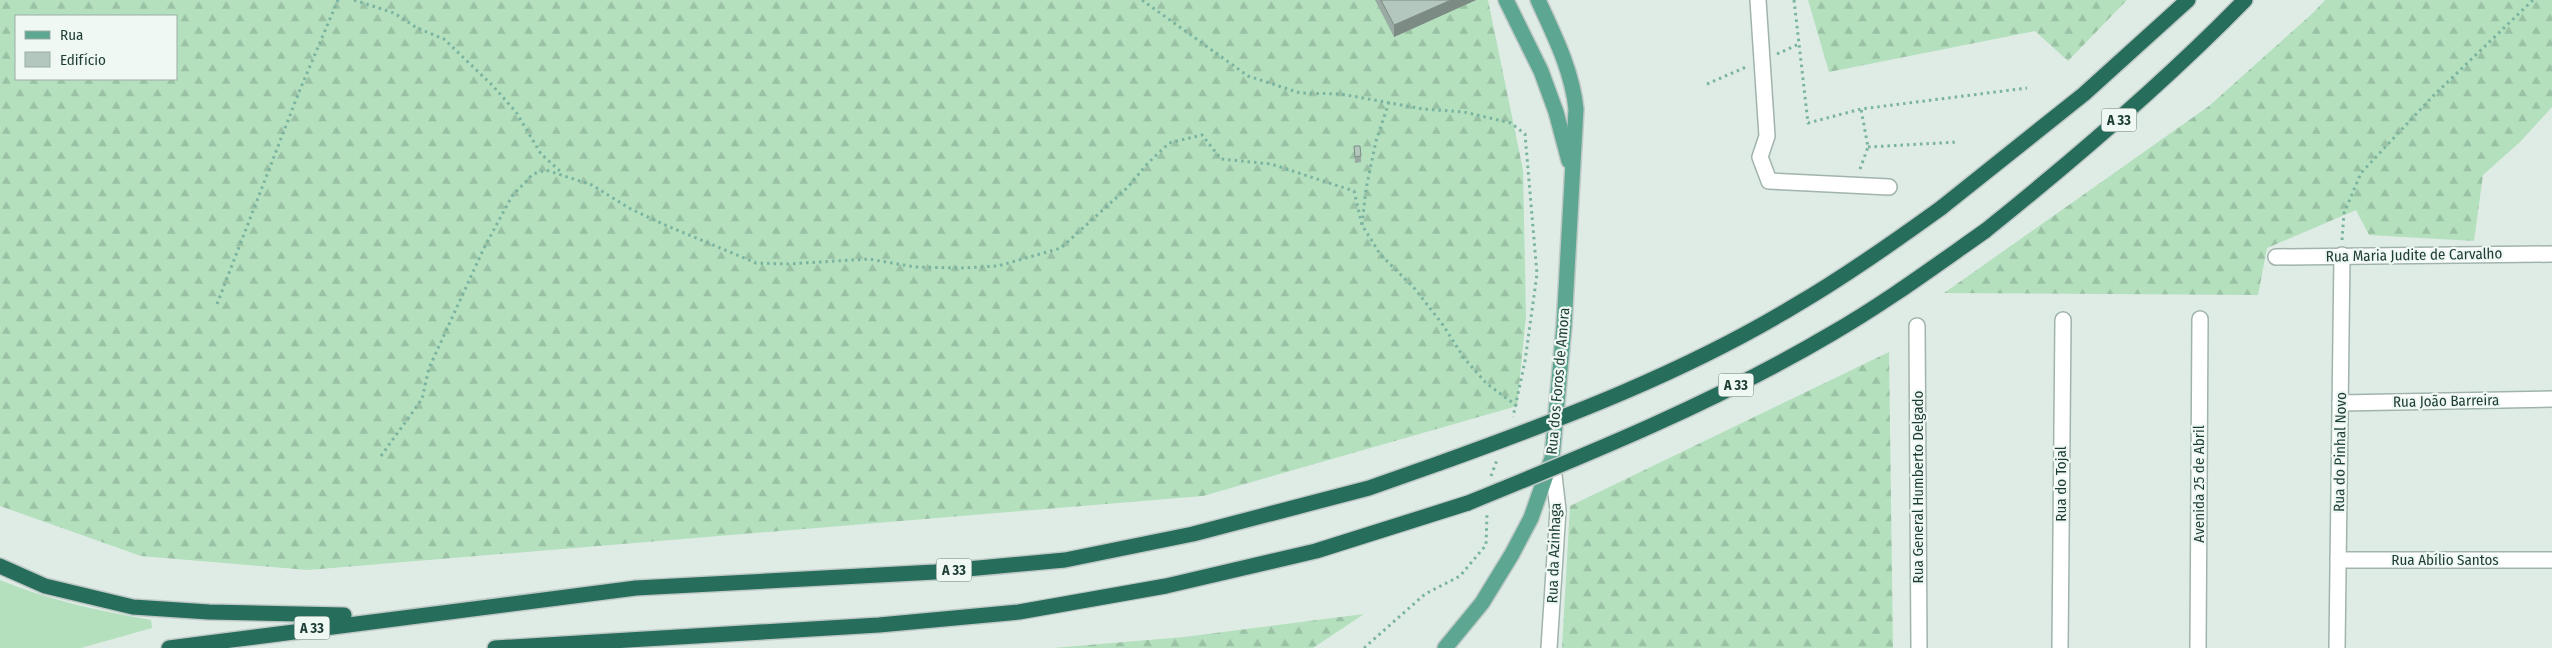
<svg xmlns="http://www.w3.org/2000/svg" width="2552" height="648" viewBox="0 0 2552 648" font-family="'Fira Sans Condensed',sans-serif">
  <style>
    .grass { fill: #b4e0be }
    .forest { fill: url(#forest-firs); fill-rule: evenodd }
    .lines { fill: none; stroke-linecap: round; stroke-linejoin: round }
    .minor-casing { stroke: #a0b4ac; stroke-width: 18 }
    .major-casing { stroke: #c0c9c6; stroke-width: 18 }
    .highway-casing { stroke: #c0c9c6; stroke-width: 18 }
    .path { stroke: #7ab3a0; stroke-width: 3; stroke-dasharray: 2.5 4; stroke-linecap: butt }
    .minor { stroke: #fff; stroke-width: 15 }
    .major { stroke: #5da792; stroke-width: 15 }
    .highway { stroke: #266d5c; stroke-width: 15 }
    .highway-bridge-casing { stroke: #c0c9c6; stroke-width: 18; stroke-linecap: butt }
    .highway-bridge { stroke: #266d5c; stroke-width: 15 }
    .wall { fill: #9aaba3 }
    .shaded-wall { fill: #7d8b85 }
    .building { fill: #b3c7be; stroke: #7d8b85 }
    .labels { text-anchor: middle; stroke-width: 4.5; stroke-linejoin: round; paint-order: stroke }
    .shield { fill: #eff8f3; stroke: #5c756d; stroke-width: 1 }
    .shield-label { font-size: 14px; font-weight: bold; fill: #1d3d34 }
    .street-label { font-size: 15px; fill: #1d3d34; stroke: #eff8f3 }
  </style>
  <defs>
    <pattern id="forest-firs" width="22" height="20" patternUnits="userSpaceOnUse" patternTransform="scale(1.25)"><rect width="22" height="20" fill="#b4e0be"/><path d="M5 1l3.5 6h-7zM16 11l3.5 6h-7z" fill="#9ac1a4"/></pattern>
  </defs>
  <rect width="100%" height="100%" fill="#deece5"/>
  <path class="grass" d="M0 580C48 600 100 611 151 620L152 628 81 648H0Z"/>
  <g class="forest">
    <path d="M0 0H1488L1523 170 1526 316 1517 406 1203 496 308 570 141 556 0 506ZM16 16H176V79H16Z"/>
    <path d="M1808 0H2127L2068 61 2035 31 1829 72Z"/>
    <path d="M2325 0H2552V107L2520 142 2483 175 2474 241 2369 235 2356 210 2267 248 2258 295 1944 293 2209 106 2314 12Z"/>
    <path d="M1889 352 1893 648H1562L1570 506Z"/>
    <path d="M1364 614 1313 648H1053L1184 637Z"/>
  </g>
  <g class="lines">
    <g class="minor-casing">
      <g id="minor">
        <path d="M1758 0 1767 136 1760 157 1769 181 1889 187"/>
        <path d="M2276 257 2552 254"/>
        <path d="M1917 326 1919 648"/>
        <path d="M2340 403 2552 399"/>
        <path d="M2338 560H2552"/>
        <path d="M1549 648 1558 510 1552 458"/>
        <path d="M2060 648 2063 320"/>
        <path d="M2198 648 2200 319"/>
        <path d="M2337 648 2342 255"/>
      </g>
    </g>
    <g class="major-casing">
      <g id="major">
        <path d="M1506 0 1541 71 1556 112 1569 161"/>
        <path d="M1445 648 1482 603 1512 554 1531 518 1552 458 1564 326 1576 109C1572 70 1554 35 1538 0"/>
      </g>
    </g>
    <g class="highway-casing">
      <g id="highway">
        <path d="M1941 208 2084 94 2188 0"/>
        <path d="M1985 231C2076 158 2164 83 2245 0"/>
        <path d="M0 566 45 586 133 607 209 612 344 615"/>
        <path d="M169 648 636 588 935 572 1065 560 1193 534 1369 488 1440 463"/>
        <path d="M495 648 879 625 1019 612 1166 586 1316 551 1468 503"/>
      </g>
    </g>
    <g class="path">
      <path d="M354 0 394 13 417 28 444 39 492 85 516 112 541 154 561 172"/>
      <path d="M1142 0 1248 76 1300 93 1341 94 1423 109 1464 112 1511 123 1525 134 1537 274 1525 361 1513 417"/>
      <path d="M1794 0 1808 123 1861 109 2027 88"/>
      <path d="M1777 54 1799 44"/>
      <path d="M1707 84 1746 67"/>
      <path d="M1389 102 1376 141 1366 189 1362 225 1380 254 1415 289 1443 325 1464 358 1486 383 1517 406"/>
      <path d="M1868 147 1958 142"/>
      <path d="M1860 169 1868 147 1861 109"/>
      <path d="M2342 240 2344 213 2361 173 2433 96 2533 0"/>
      <path d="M217 304 299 92 338 0"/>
      <path d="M381 456 422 399 429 368 484 248 512 196 533 174 546 170 592 185 629 208 663 224 756 263 787 264 869 259 915 267 961 268 998 266 1061 248 1128 187 1148 163 1169 143 1202 135 1221 159 1271 164 1354 191 1362 225"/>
      <path d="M1491 476 1497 460"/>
      <path d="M1364 648 1425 594 1460 576 1486 545 1487 514"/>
    </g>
    <use href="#minor" class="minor"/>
    <use href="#major" class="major"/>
    <use href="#highway" class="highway"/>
    <g class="highway-bridge-casing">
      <g id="highway-bridge">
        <path d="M1440 463C1562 419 1686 372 1796 305 1846 276 1894 242 1941 208"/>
        <path d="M1468 503C1591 453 1716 402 1831 334 1885 303 1935 266 1985 231"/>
      </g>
    </g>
    <use href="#highway-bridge" class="highway-bridge"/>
  </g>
  <g class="wall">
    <path d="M1375 0H1476L1394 37Z"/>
    <path d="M1354 146 1361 156V162L1355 163Z"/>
  </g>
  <path class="shaded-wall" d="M1451 0H1476L1394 37V25Z"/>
  <g class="building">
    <path d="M1381 0H1451L1394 25Z"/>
    <path d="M1354 146H1360L1361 156 1355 157Z"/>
  </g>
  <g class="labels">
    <g class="shield">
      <rect x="2101.5" y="108.5" width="35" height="23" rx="4"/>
      <rect x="1718.5" y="373.5" width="35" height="23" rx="4"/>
      <rect x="936.5" y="558.5" width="35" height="23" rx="4"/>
      <rect x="294.5" y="616.5" width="35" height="23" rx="4"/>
    </g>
    <g class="shield-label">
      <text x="2119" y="125">A 33</text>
      <text x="1736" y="390">A 33</text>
      <text x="954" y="575">A 33</text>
      <text x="312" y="633">A 33</text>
    </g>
    <g class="street-label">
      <text transform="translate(2414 255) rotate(-1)" y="5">Rua Maria Judite de Carvalho</text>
      <text transform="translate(1558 381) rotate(-85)" y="5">Rua dos Foros de Amora</text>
      <text transform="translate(2446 401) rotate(-1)" y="5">Rua João Barreira</text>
      <text transform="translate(2340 452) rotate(-89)" y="5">Rua do Pinhal Novo</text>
      <text transform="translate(2061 484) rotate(-90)" y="5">Rua do Tojal</text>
      <text transform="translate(2199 484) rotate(-90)" y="5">Avenida 25 de Abril</text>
      <text transform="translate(1918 487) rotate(-90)" y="5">Rua General Humberto Delgado</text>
      <text transform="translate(1554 553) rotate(-88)" y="5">Rua da Azinhaga</text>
      <text x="2445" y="565">Rua Abílio Santos</text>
    </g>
  </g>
  <rect x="15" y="15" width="162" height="65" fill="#eff8f3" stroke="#9bada7"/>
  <rect x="25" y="31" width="25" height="8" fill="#5da792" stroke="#9bada7"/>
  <text x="60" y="40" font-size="15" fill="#1d3d34">Rua</text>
  <rect x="25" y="52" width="25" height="15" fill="#b3c7be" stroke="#9bada7"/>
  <text x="60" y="65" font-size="15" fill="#1d3d34">Edifício</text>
</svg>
